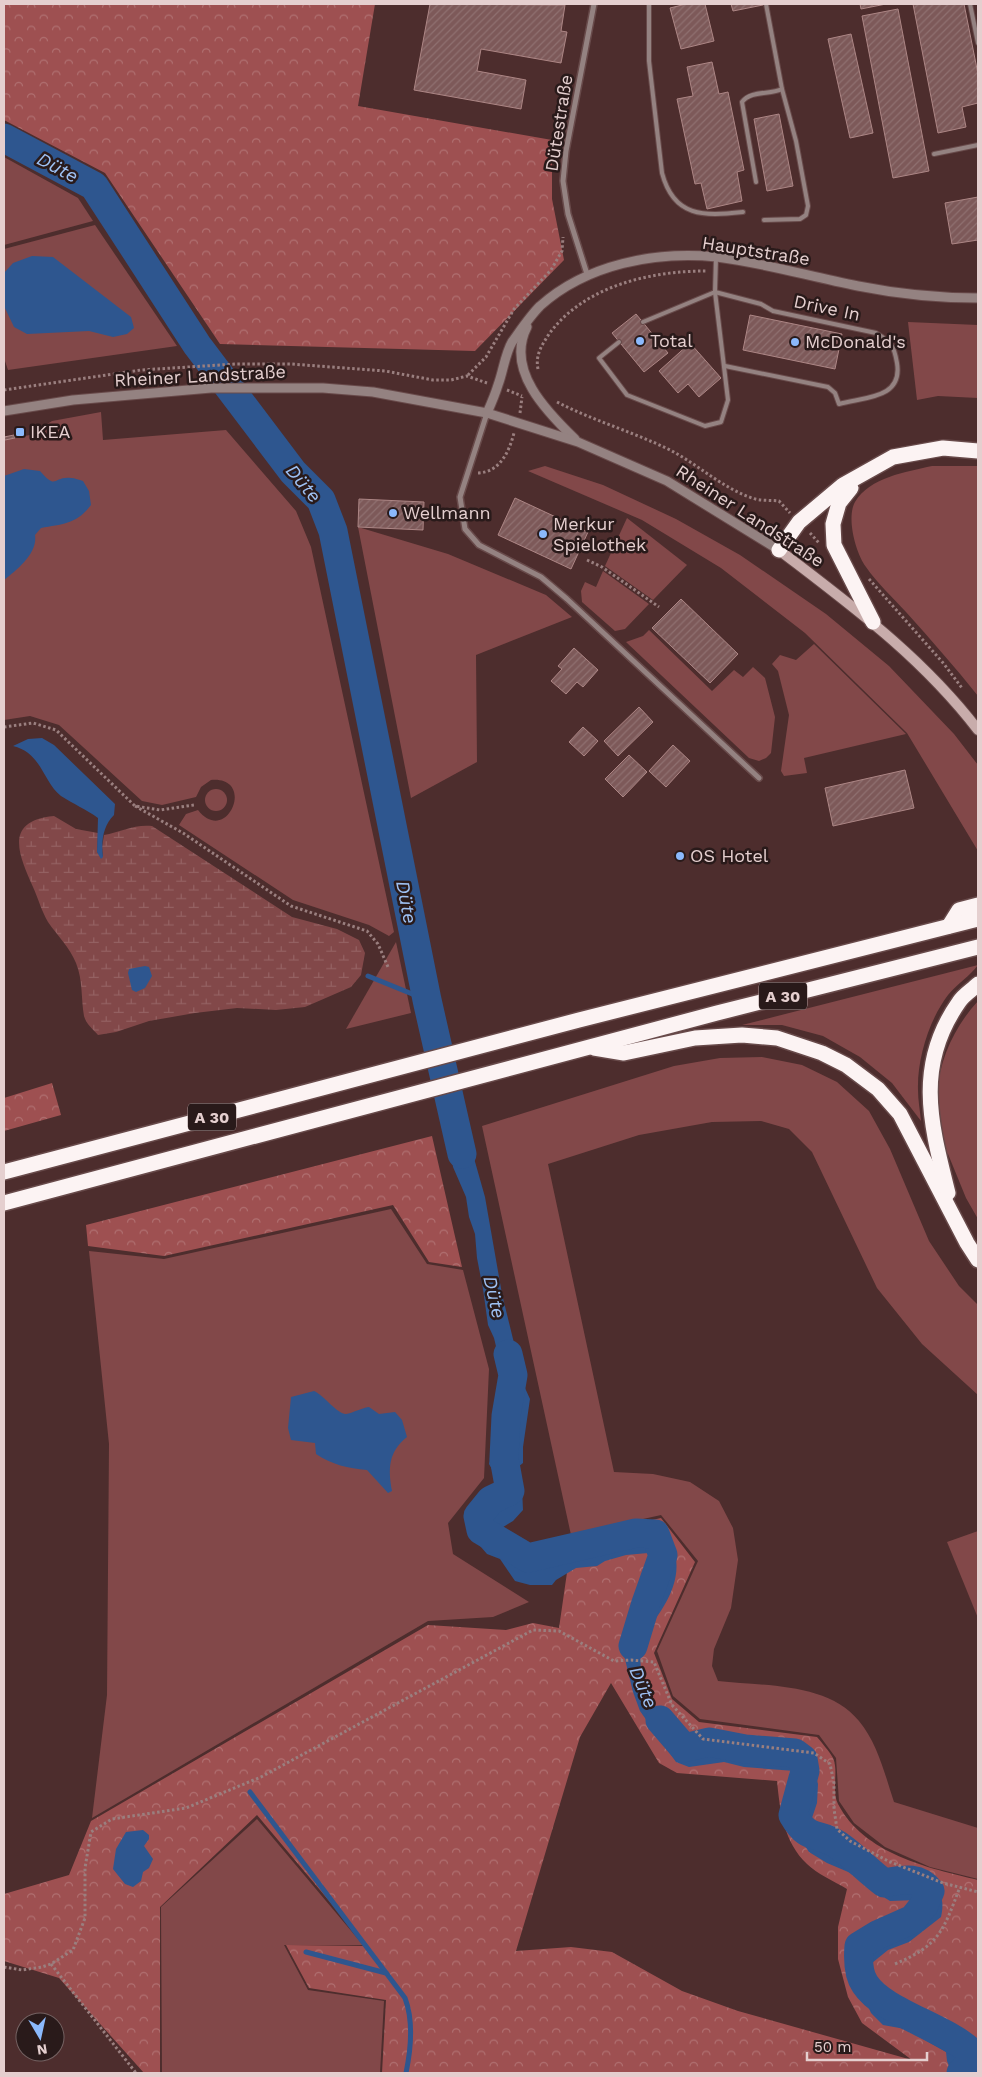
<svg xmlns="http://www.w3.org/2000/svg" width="982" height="2077" viewBox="0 0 982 2077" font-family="'Work Sans',sans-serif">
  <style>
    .green { fill: #824849 }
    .forest { fill: url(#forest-crowns); fill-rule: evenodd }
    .wetland { fill: url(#wetland-marsh) }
    .water { fill: #2e568f }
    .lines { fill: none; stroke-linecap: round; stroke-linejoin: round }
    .stream { stroke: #2e568f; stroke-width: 5 }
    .river { stroke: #2e568f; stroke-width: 29 }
    .building { fill: url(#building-hatch); stroke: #ad8685 }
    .service-casing { stroke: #684a4a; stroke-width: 6 }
    .minor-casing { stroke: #684a4a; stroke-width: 8 }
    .tertiary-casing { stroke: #684a4a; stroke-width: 11 }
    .secondary-casing { stroke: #684a4a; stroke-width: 12 }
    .motorway-casing { stroke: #684a4a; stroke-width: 18 }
    .path { stroke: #9a7f7f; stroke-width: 3; stroke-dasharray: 2.5 2.5; stroke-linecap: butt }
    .service { stroke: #948281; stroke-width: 4 }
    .minor { stroke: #948281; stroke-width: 5 }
    .tertiary { stroke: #948281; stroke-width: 9 }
    .secondary { stroke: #c8acab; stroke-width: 10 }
    .motorway { stroke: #fcf3f3; stroke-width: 15 }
    .poi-dot { fill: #8bb9fc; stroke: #291a1a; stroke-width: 2 }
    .labels { text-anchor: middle; stroke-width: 5; stroke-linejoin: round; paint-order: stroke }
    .shield { fill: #291a1a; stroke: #ad9999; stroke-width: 1 }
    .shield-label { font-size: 16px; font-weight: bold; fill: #e5cfcf }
    .street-label { font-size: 18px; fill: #e5cfcf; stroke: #291a1a }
    .poi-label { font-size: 18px; fill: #e5cfcf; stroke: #291a1a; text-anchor: start }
    .water-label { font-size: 19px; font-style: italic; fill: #9ec1f3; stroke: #291a1a }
  </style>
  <defs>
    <pattern id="forest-crowns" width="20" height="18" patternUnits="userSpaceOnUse" patternTransform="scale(1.25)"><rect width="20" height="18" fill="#9e5051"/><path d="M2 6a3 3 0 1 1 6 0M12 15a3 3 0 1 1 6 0" fill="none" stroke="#b07071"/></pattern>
    <pattern id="wetland-marsh" width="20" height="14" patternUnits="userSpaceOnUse" patternTransform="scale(1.25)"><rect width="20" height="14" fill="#824849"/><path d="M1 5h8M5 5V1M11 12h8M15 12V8" fill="none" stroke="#946162"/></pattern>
    <pattern id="building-hatch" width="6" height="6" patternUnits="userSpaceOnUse" patternTransform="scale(1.25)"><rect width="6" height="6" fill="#7d5959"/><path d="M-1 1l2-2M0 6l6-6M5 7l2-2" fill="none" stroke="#8f7070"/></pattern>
  </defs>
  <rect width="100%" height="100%" fill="#4d2d2d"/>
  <g class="green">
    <path d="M4 157 78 198 93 221 4 245Z"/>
    <path d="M95 225 177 346 8 370 4 358V249Z"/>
    <path d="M908 322 978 325V398L938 396 917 400Z"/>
    <path d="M101 412 103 440 226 430 296 511 311 547 394 932 389 936 369 925 293 900 179 825 186 814 198 810C227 847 257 776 211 780L201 787 196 797 162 805 142 801 59 725 30 716 4 720V440L30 435 52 421Z"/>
    <path d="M545 466 603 485 676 519 740 555 826 614 889 666 954 734 978 765V851L907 733 805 633 721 568 642 520 528 471Z"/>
    <path d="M932 466H978V696C955 667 931 640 906 612 893 598 877 583 866 567 856 554 846 518 855 502 870 477 906 472 932 466Z"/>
    <path d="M627 518 687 565 653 600 605 566Z"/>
    <path d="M358 527 448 554 546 595 572 617 476 655 477 762 411 798Z"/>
    <path d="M603 571 649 604 625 629 615 631 582 602 581 591 585 582 596 587Z"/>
    <path d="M649 630 712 691 734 670 743 677 753 667 765 678 775 717 771 753 766 758 759 761 749 758 626 642 643 636Z"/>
    <path d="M814 644 906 734 804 758 807 773 784 776 781 771 789 715 778 671 772 664 780 655 796 660Z"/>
    <circle cx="216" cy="800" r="11"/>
    <path d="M396 942 411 1013 346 1029Z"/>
    <path d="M978 965C970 976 957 984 948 995 929 1020 917 1059 918 1090 918 1100 920 1111 921 1121L892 1083 860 1057 823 1036 782 1025H742Z"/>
    <path d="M978 1001V1219L966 1198 948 1154 941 1151C940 1132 936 1111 937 1092 940 1058 955 1026 978 1001Z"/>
    <path d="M762 1057 802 1065 837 1082 869 1111 890 1149 929 1241 959 1286 978 1305V1395L922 1344 877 1288 812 1152 789 1129 761 1121 712 1122 639 1135 548 1164 614 1472 653 1474 690 1482 719 1501 733 1528 738 1560 731 1608 714 1649 712 1666 718 1681C762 1686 828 1682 859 1721 878 1744 885 1775 894 1802L978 1828V1879L930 1867 885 1847 854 1823 839 1801 836 1758 819 1735 700 1719 673 1696 657 1651 698 1561 661 1515 571 1535 482 1126 674 1066 720 1058Z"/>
    <path d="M391 1209 427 1264 463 1270 489 1369 484 1478 448 1523 453 1554 529 1602 493 1617 428 1621 92 1818 107 1695 109 1444 89 1251 164 1259Z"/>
    <path d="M978 1531V1618L947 1542Z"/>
    <path d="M257 1819 363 1945H284L308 1990 384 2001 380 2073H162L161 1907Z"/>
  </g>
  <g class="forest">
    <path d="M4 4H375L358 106 552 140V199L564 260 475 351 220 344 105 173 4 120Z"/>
    <path d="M52 1083 61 1115 4 1131V1098Z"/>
    <path d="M432 1136 462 1267 429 1262 393 1205 164 1256 88 1246 86 1225Z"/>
    <path d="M661 1518 695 1562 654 1653 672 1699 699 1722 817 1737C822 1743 829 1751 833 1758 839 1772 831 1791 838 1804 864 1854 928 1868 978 1880V2073H382L386 2000 309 1988 286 1945 367 1946 257 1815 160 1907V2073H144L59 1978 4 1961V1894L69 1875 91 1821 428 1625 506 1630 533 1623 559 1628 572 1538ZM611 1683 659 1763 677 1773 777 1781C780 1812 784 1842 807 1864 817 1874 834 1881 847 1889L838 1927V1959L848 1997 862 2023 912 2060 738 2011 682 1991 612 1952 571 1947 516 1951 580 1737Z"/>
  </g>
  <path class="wetland" d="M54 816 76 829 98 833 97 852 103 857 102 847 104 835C120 832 135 824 152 826L292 917 337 929 359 940 365 953 361 975 351 987 305 1007 276 1010 237 1008 195 1013 149 1021 116 1032 98 1035C93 1029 86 1024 84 1016 81 999 83 980 76 963 70 948 57 935 48 922 42 912 38 898 33 887 19 855 3 821 54 816Z"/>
  <g class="water">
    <path d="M32 256 53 257 131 317 134 328 127 334 113 337 89 331 27 334 14 327 4 306V273L13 263Z"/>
    <path d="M24 469 40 471C57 491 53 476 71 478 75 478 79 480 83 481L89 491 91 505C77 524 63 524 41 528L35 535C38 553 17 570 4 580V476Z"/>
    <path d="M42 738 54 745 115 804 114 815C103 826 101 841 103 857L101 859 97 852 98 818C86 809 73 804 61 796 43 782 42 753 13 746L28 739Z"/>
    <path d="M145 966 149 967 152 976 145 988 136 992 132 990 128 973 129 969Z"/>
    <path d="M466 1111 468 1137 485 1197 502 1294 525 1388 530 1399 523 1447V1463L518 1467 522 1488 523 1510 513 1521 495 1532 496 1540 522 1553 554 1558 598 1546 626 1541 663 1539C666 1543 673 1549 675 1554 683 1585 658 1619 638 1639 641 1650 640 1659 641 1670 646 1703 669 1727 690 1752L708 1748 724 1749 745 1756 792 1757 805 1761 814 1769 818 1784 817 1803 811 1821 813 1832 820 1839 842 1848 861 1862 888 1888C905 1888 935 1880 942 1901 943 1906 942 1913 941 1917L909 1942 888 1950 872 1963V1978L878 1998 888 2010 922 2024 955 2044 978 2050V2073H952L947 2061 946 2052 905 2029 883 2025 871 2013 856 1979 854 1964 857 1952C871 1942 915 1929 921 1914 924 1908 920 1904 917 1900L890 1901 866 1886 860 1877 827 1863 809 1852 799 1837 797 1822 804 1795 802 1776 795 1771 744 1767 724 1762 689 1767 676 1762 640 1711 633 1692 624 1655 627 1632 638 1618 658 1584 661 1571 660 1557 648 1553 626 1555 605 1561 597 1566 576 1568 556 1580 552 1585H530L515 1581 500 1559 487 1554 475 1540C478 1510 483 1521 503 1504L504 1483 496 1476 489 1464 491 1451 508 1436 511 1396 506 1373 500 1363 494 1338 488 1325 483 1289 477 1258 475 1234 469 1217 466 1197 453 1167 447 1117Z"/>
    <path d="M314 1391C325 1396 337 1414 346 1414 353 1413 361 1408 369 1407L379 1414 395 1412 402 1420 407 1437C388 1452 388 1469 392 1491L388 1493 367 1470C348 1468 332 1465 316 1454L315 1443 291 1440 288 1428 291 1397Z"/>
    <path d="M143 1830 149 1835V1839L144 1846 153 1859 149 1868 143 1872 141 1881 133 1887 125 1884 113 1869 116 1849 126 1832Z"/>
  </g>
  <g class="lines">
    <g class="stream">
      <path d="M368 976 427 1000"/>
      <path d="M250 1792 405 1998C414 2022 411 2049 406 2073"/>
      <path d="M306 1952 386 1973"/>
    </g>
    <g class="river">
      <path d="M4 138 94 186 197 345 293 472 321 500 333 531 427 1000 462 1154"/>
      <path d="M508 1354 513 1375 506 1416 504 1458 510 1491 491 1500 478 1516 481 1530 528 1558 636 1533 655 1534 663 1555 646 1603 633 1646"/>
      <path d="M660 1720 684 1748 709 1742 745 1749 795 1753 803 1759 805 1771 793 1815C809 1843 818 1831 838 1845 854 1856 868 1871 884 1883 902 1880 918 1875 930 1891L924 1905 913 1919 877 1935 859 1946C858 1958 858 1974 865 1984 883 2012 942 2026 970 2051L968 2065 961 2073"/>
    </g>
  </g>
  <g class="building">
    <path d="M430 4 565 5 561 31 567 32 561 63 481 49 477 71 526 80 521 109 414 90Z"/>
    <path d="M686 4H705L714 41 681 49 670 8Z"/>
    <path d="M731 4H763V5L733 11Z"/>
    <path d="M860 4H886L861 9Z"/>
    <path d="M913 4H964L978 74V103L962 107 966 127 938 133Z"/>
    <path d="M898 9 929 171 893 178 862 16Z"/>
    <path d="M851 34 873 133 850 138 828 39Z"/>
    <path d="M712 62 719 94 728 92 744 170 737 172 742 201 707 209 701 183 695 184 677 99 693 96 687 67Z"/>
    <path d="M779 114 793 186 767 191 754 119Z"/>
    <path d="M978 197V240L952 244 945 203Z"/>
    <path d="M636 314 668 353 644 372 612 333Z"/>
    <path d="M750 315 842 334 835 369 743 350Z"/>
    <path d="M690 343 721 378 699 397 688 384 678 393 659 371Z"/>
    <path d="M14 435 15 438 5 440 4 437Z"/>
    <path d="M515 498 588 532 571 569 498 535Z"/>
    <path d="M359 499 424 502 423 530 358 527Z"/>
    <path d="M681 599 738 654 710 683 652 628Z"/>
    <path d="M574 648 598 670 583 687 577 682 566 694 551 681 562 669 558 666Z"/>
    <path d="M639 707 653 722 618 756 604 741Z"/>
    <path d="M583 727 598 741 584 756 569 742Z"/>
    <path d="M673 745 690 761 666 787 649 771Z"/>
    <path d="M629 755 647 772 623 797 605 779Z"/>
    <path d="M905 770 914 808 833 826 825 788Z"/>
  </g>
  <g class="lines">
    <g class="service-casing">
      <g id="service">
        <path d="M649 4V61L662 173C674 218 704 216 743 212"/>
        <path d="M970 4 978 43"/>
        <path d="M934 154 978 145"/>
        <path d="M756 182 742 102C751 90 770 95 782 89L766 4"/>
        <path d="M764 220 800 219 806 215 808 206 796 141 782 89"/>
        <path d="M715 292 761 304 773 311 876 333C891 342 894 345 897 363 903 399 864 397 839 404L835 393 828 387 725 366"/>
        <path d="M643 322 715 292"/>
        <path d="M619 342 599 358 627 395 705 426 721 422 728 400 715 292 716 257"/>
      </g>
    </g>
    <g class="minor-casing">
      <g id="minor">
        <path d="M587 274 568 214 563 181 566 151 594 4"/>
        <path d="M487 413 460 497 465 529 479 545 541 577 567 599 759 778"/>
      </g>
    </g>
    <g class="tertiary-casing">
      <g id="tertiary">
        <path d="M527 327C505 370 547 412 575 439"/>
        <path d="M4 411 73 400 211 388H323L373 392 487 413 578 442 667 481 779 550"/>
        <path d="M487 413C491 404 495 395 498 385 503 372 505 354 512 342 520 331 530 316 540 306 587 264 655 251 717 257 765 263 811 277 858 286 898 294 938 298 978 298"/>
      </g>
    </g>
    <g class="secondary-casing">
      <path id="secondary" d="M779 550C852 606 921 656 978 730"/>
    </g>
    <g class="motorway-casing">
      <g id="motorway">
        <path d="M851 488 839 503 833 524 834 545 873 622"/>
        <path d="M779 550 799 522 843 485 893 457 943 448 978 451"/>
        <path d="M949 926 959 910 978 905"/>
        <path d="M594 1048 624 1053 695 1038 742 1035 777 1038 822 1053 846 1065 878 1089 900 1114 967 1243 978 1260"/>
        <path d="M4 1172 579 1020 978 919"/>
        <path d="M948 1193C931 1125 914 1066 959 1002 963 995 972 990 978 984"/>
        <path d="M4 1203 717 1013 978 947"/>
      </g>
    </g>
    <g class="path">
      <path d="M538 369C535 355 542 345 549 334 584 286 650 271 706 271"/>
      <path d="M468 375 486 357 514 309 551 270 562 251 563 237"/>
      <path d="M4 390 141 370 236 364H291L385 371 433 380H451L467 376 487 383"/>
      <path d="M507 390 522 396"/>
      <path d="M557 402C592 420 630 431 666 448 697 463 720 487 752 498 760 501 770 500 779 501L790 513"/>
      <path d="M520 413 522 397"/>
      <path d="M478 473C500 472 509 452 514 433"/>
      <path d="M810 533 819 543"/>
      <path d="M587 560 602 567 659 607"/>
      <path d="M869 579 944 664 962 688"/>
      <path d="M4 727 33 723 56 730 135 806 160 810 194 805"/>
      <path d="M135 806 183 833 291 906 367 931 378 944 388 967"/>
      <path d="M51 1964 136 2073"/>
      <path d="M895 1964C940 1945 943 1931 960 1887"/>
      <path d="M4 1967 22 1970 42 1967 51 1964 73 1950 85 1918V1868L91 1832 112 1819 186 1808 261 1777 533 1630 559 1631 614 1661 631 1660 654 1662 672 1705 703 1739 814 1753 830 1764 834 1783V1809L837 1829 850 1841 888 1861 943 1883 978 1892"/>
    </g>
    <use href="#service" class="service"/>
    <use href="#minor" class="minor"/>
    <use href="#tertiary" class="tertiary"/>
    <use href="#secondary" class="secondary"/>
    <use href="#motorway" class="motorway"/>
  </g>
  <g class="poi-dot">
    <circle cx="640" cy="341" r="5"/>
    <circle cx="795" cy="342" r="5"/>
    <rect x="15" y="427" width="10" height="10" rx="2.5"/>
    <circle cx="393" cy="513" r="5"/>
    <circle cx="543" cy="534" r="5"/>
    <circle cx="680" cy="856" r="5"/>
  </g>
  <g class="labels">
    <g class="shield">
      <rect x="759" y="982.5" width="48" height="27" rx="4"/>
      <rect x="188" y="1103.5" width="48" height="27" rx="4"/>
    </g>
    <g class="shield-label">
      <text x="783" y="1002">A 30</text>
      <text x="212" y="1123">A 30</text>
    </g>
    <g class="street-label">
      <text transform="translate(559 123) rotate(-81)" y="6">Dütestraße</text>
      <text transform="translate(756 251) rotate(9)" y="6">Hauptstraße</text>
      <text transform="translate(827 308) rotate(12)" y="6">Drive In</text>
      <text transform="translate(200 376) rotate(-3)" y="6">Rheiner Landstraße</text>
      <text transform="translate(750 516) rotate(33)" y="6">Rheiner Landstraße</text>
    </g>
    <g class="poi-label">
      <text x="650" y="347">Total</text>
      <text x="805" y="348">McDonald's</text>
      <text x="30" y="438">IKEA</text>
      <text x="403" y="519">Wellmann</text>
      <text x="553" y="530">Merkur<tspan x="553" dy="21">Spielothek</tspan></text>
      <text x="690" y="862">OS Hotel</text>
    </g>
    <g class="water-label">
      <text transform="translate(58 167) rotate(28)" y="7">Düte</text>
      <text transform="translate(304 483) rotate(50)" y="7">Düte</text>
      <text transform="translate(407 902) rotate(79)" y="7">Düte</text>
      <text transform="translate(495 1297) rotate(77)" y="7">Düte</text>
      <text transform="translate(644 1687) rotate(67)" y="7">Düte</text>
    </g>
  </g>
  <rect width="982" height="2077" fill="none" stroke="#e5cfcf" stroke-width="10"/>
  <g transform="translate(40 2037) rotate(171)"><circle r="24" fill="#291a1a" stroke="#746262"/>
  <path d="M0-4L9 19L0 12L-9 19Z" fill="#8bb9fc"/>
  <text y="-8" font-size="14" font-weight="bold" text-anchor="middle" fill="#e5cfcf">N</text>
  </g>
  <path d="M807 2052v8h120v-8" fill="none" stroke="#e5cfcf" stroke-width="2.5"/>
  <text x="814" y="2052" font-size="15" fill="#e5cfcf" stroke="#291a1a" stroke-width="4" paint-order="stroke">50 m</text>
</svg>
